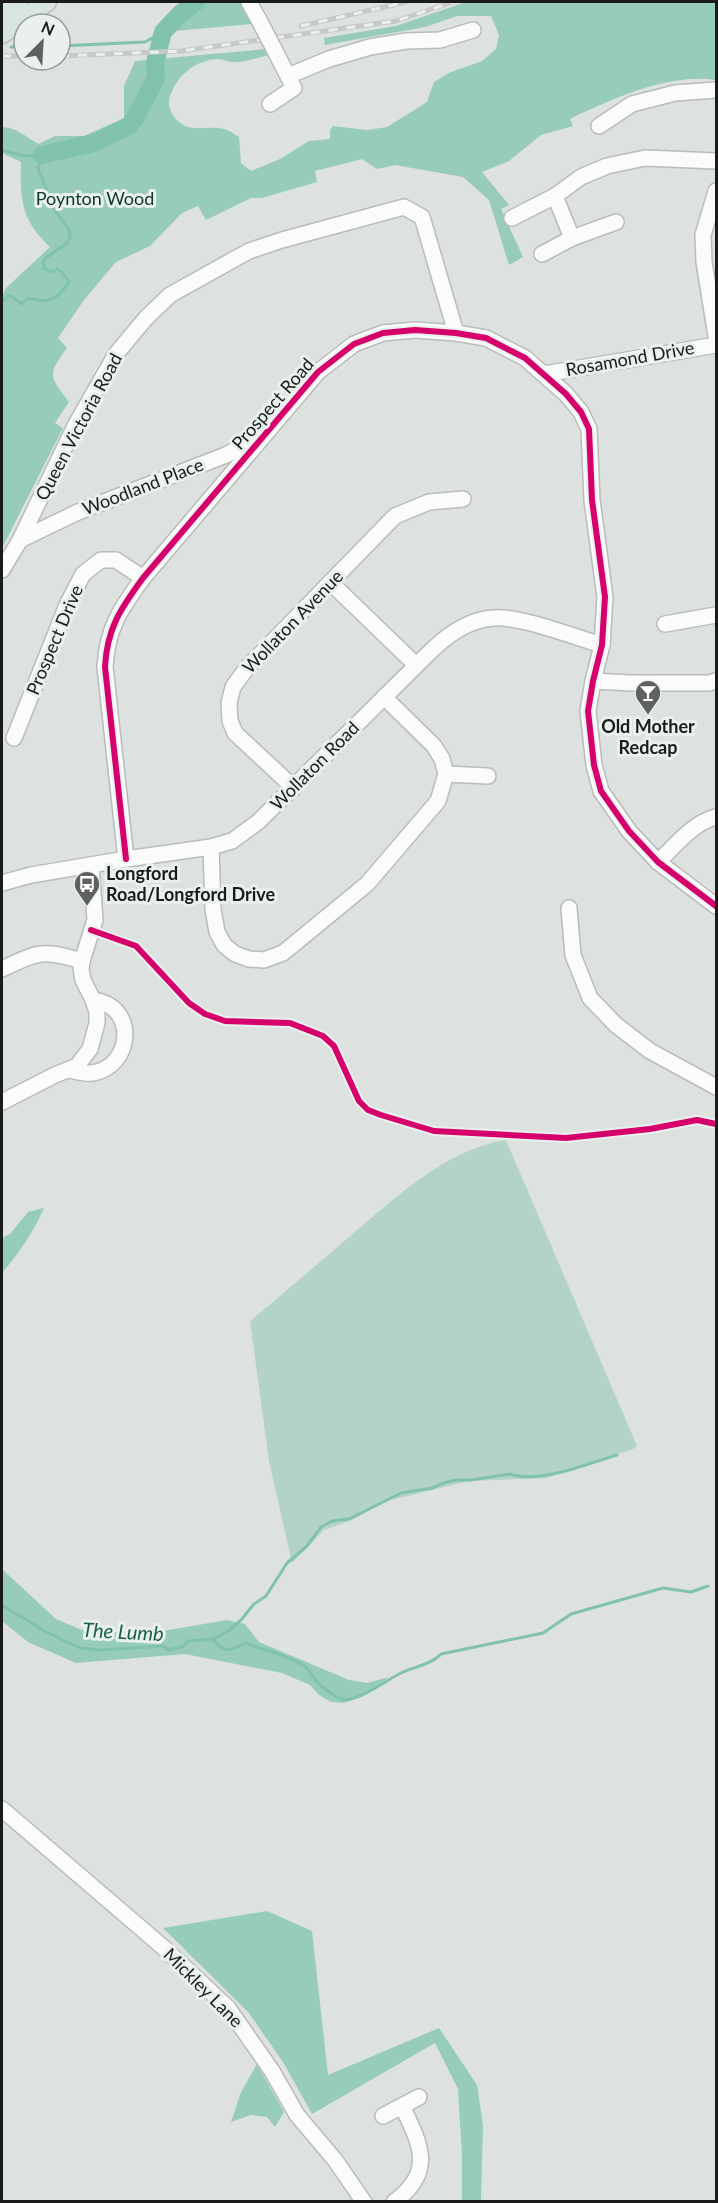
<svg xmlns="http://www.w3.org/2000/svg" width="718" height="2203" viewBox="0 0 718 2203" font-family="Lato,sans-serif">
  <style>
    .green { fill: #b4d3c8 }
    .forest { fill: #97cbbc }
    .lines { fill: none; stroke-linecap: round; stroke-linejoin: round }
    .stream { stroke: #81c2af; stroke-width: 3 }
    .river { stroke: #81c2af; stroke-width: 18 }
    .minor-casing { stroke: #b8bcba; stroke-width: 18 }
    .major-casing { stroke: #bcbfbe; stroke-width: 21 }
    .minor { stroke: #fafbfa; stroke-width: 15 }
    .major { stroke: #d8e4e1; stroke-width: 18 }
    .rail-casing { stroke: #c8c8c8; stroke-width: 5 }
    .rail { stroke: #e9f0ed; stroke-width: 3; stroke-dasharray: 9; stroke-linecap: butt }
    .minor-bridge-casing { stroke: #b8bcba; stroke-width: 18; stroke-linecap: butt }
    .minor-bridge { stroke: #fafbfa; stroke-width: 15 }
    .cycleway-casing { stroke: #e9f0ed; stroke-width: 10 }
    .cycleway { stroke: #d6006c; stroke-width: 6 }
    .labels { text-anchor: middle; stroke-width: 6; stroke-linejoin: round; paint-order: stroke }
    .park-label { font-size: 18px; fill: #0b362b; stroke: #e9f0ed }
    .street-label { font-size: 18px; fill: #191c1b; stroke: #e9f0ed }
    .poi-label { font-size: 18px; font-weight: bold; fill: #191c1b; stroke: #e9f0ed }
    .water-label { font-size: 20px; font-style: italic; fill: #17604e; stroke: #e9f0ed }
  </style>
  <rect width="100%" height="100%" fill="#dde2e0"/>
  <path class="green" d="M506 1140 637 1446 633 1449 546 1478 469 1481 387 1501 352 1520 324 1530 292 1563 269 1461 250 1321C283 1294 315 1266 348 1238 394 1199 444 1150 506 1140Z"/>
  <g class="forest">
    <path d="M196 2H240L252 24 163 32 180 14Z"/>
    <path d="M466 2H716V80C668 73 612 99 570 119L573 126 541 135 509 161 482 172 509 205 501 209 523 257 509 265 489 200 463 177 395 165 377 169 362 159 315 171 317 182 262 198H251L206 220 198 206 182 213 150 246 116 262 84 300 58 338 67 348C47 375 49 376 69 402L55 423 63 428 2 548V296L6 288 50 247C21 220 20 199 21 162L2 153V127C15 127 27 137 38 144L55 136H84L124 118V86L135 61 266 49 269 55C257 58 244 63 232 62 228 62 223 59 219 59 196 59 177 76 170 96 166 106 173 119 182 124 195 133 213 124 227 130 231 131 235 135 239 137L241 163 251 171 280 159 309 141 330 139V130L333 126 367 130 387 127 427 102 434 82 449 73 482 61 496 49 499 35 491 16H457L425 27 325 45 324 38 396 26Z"/>
    <path d="M44 1208C33 1233 19 1253 2 1273V1238L10 1234 28 1212Z"/>
    <path d="M2 1569 56 1619 87 1632H157L227 1620 245 1624 259 1642 349 1680 367 1683 389 1677 361 1697 344 1703 331 1702 319 1695 310 1685 282 1673 185 1654 76 1663 28 1642 2 1621Z"/>
    <path d="M267 1911 312 1931 328 2075 439 2028 477 2085 483 2125 481 2201H462V2155L458 2089 435 2043 312 2114 283 2062 248 2012 163 1928Z"/>
    <path d="M257 2064 284 2112 275 2127 267 2117 251 2115 231 2122 241 2092Z"/>
  </g>
  <g class="lines">
    <g class="stream">
      <path d="M60 46 145 42 163 32"/>
      <path d="M11 47H24"/>
      <path d="M2 150 24 156 42 155 38 168 55 211 69 229 70 238 67 243 47 257 43 262 44 268 51 272 57 269 62 272 69 282C56 300 51 304 28 298L22 304 11 296H8L2 302"/>
      <path d="M2 1605 46 1632 80 1648 100 1650 165 1646 167 1650 183 1647 188 1641 213 1639 227 1632 241 1620 254 1604 266 1596 287 1563 307 1546 321 1527 332 1521 349 1519 401 1493 432 1488 444 1483 456 1480H471L510 1474C540 1484 586 1464 617 1455"/>
      <path d="M213 1639C226 1656 230 1649 246 1643 264 1651 286 1654 303 1665 311 1671 314 1680 321 1686 327 1690 334 1696 341 1699 355 1704 387 1680 399 1674 412 1667 431 1665 441 1654L543 1633 571 1614 663 1588 691 1592 708 1586"/>
    </g>
    <path class="river" d="M42 155 94 143 129 126 135 118 156 78 155 63 163 32 180 14 196 2"/>
    <g class="minor-casing">
      <g id="minor">
        <path d="M249 2 259 20"/>
        <path d="M288 76 329 59 370 47 406 41 440 40 473 30"/>
        <path d="M270 104 294 88 273 47"/>
        <path d="M599 126 632 104 675 93 716 90"/>
        <path d="M716 191 703 235 704 262 716 336"/>
        <path d="M555 196 572 238"/>
        <path d="M512 218 555 196 581 177 607 166 645 158 716 161"/>
        <path d="M542 254 572 238 616 222"/>
        <path d="M544 374 716 345"/>
        <path d="M20 540 78 512 226 455 260 437"/>
        <path d="M2 570 20 540 75 426 116 354 146 318 170 295 249 251 282 240 404 207 422 217 456 333"/>
        <path d="M331 583 416 665"/>
        <path d="M665 624 716 615"/>
        <path d="M593 681 631 683H709L716 681"/>
        <path d="M14 738 67 605 83 574 101 560H116L143 578"/>
        <path d="M446 774 488 776"/>
        <path d="M294 788 235 733 230 721 229 703 233 687 246 669 395 516 429 502 463 499"/>
        <path d="M211 847 213 909 217 932 224 945 235 954 249 959 264 960 283 953 367 884 438 801 446 774 442 759 434 746 384 697"/>
        <path d="M126 859 105 667C107 628 121 608 143 578L318 372 354 344 383 333 415 330 456 333 486 338 525 358 566 394 581 412 589 429 592 500 605 597 602 645 593 681 588 711 594 765 601 791 629 831 658 862 716 906"/>
        <path d="M658 862C675 846 692 823 716 817"/>
        <path d="M2 883 31 875 126 859 211 847 232 841 258 822 433 649C450 633 470 619 494 618 521 616 574 637 602 645"/>
        <path d="M569 908 573 955 590 998 616 1025 650 1051 716 1087"/>
        <path d="M2 969C38 952 42 949 82 961"/>
        <path d="M69 1070C76 1071 84 1074 92 1073 132 1068 139 1006 93 1000"/>
        <path d="M2 1102 55 1075 77 1066 90 1049 97 1023V1012L93 1000 83 980 81 969 82 961 95 920 91 865"/>
        <path d="M2 1809 164 1948 228 2008 272 2071 297 2115 335 2160 364 2202"/>
        <path d="M383 2116 419 2097"/>
        <path d="M394 2202C435 2172 421 2145 402 2106"/>
      </g>
    </g>
    <g class="major-casing">
      <g id="major">
        <path d="M2 14 19 2"/>
        <path d="M2 34 47 2"/>
      </g>
    </g>
    <use href="#minor" class="minor"/>
    <use href="#major" class="major"/>
    <g class="rail-casing">
      <g id="rail">
        <path d="M301 26 406 2"/>
        <path d="M2 56H24"/>
        <path d="M60 56 181 51 396 21 453 2"/>
      </g>
    </g>
    <use href="#rail" class="rail"/>
    <g class="minor-bridge-casing">
      <path id="minor-bridge" d="M259 20 273 47"/>
    </g>
    <use href="#minor-bridge" class="minor-bridge"/>
    <g class="cycleway-casing">
      <g id="cycleway">
        <path d="M126 859 105 667C107 628 121 608 143 578L318 372 354 344 383 333 415 330 456 333 486 338 525 358 566 394 581 412 589 429 592 500 605 597 602 645 593 681 588 711 594 765 601 791 629 831 658 862 716 906"/>
        <path d="M91 930 136 946 189 1003 205 1014 225 1021 290 1023 323 1036 334 1046 359 1101 368 1110 381 1115 434 1131 566 1138 650 1129 697 1120 716 1124"/>
      </g>
    </g>
    <use href="#cycleway" class="cycleway"/>
  </g>
  <defs>
    <g id="bar-pin" transform="scale(1.35)"><path d="M0 17L-7.5 6A9.5 9.5 0 1 1 7.5 6Z" fill="#5e6160" stroke="#e9f0ed"/><path d="M-6-5H6L.8 .8V4.5H3.5V6h-7V4.5H-.8V.8Z" fill="#fff"/></g>
    <g id="bus-pin" transform="scale(1.35)"><path d="M0 17L-7.5 6A9.5 9.5 0 1 1 7.5 6Z" fill="#5e6160" stroke="#e9f0ed"/><path d="M-5-6H5V4H4V6H2V4H-2V6H-4V4H-5ZM-3.5-4V0h7V-4ZM-3.5 1.2v1.5H-2V1.2ZM2 1.2v1.5H3.5V1.2Z" fill="#fff"/></g>
  </defs>
  <g fill-rule="evenodd">
    <use href="#bar-pin" x="648" y="693"/>
    <use href="#bus-pin" x="87" y="884"/>
  </g>
  <g class="labels">
    <g class="park-label">
      <text x="95" y="205">Poynton Wood</text>
    </g>
    <g class="street-label">
      <text transform="translate(630 359) rotate(-10)" y="6">Rosamond Drive</text>
      <text transform="translate(273 404) rotate(-49)" y="6">Prospect Road</text>
      <text transform="translate(79 427) rotate(-62)" y="6">Queen Victoria Road</text>
      <text transform="translate(143 487) rotate(-21)" y="6">Woodland Place</text>
      <text transform="translate(293 622) rotate(-46)" y="6">Wollaton Avenue</text>
      <text transform="translate(55 640) rotate(-67)" y="6">Prospect Drive</text>
      <text transform="translate(315 766) rotate(-45)" y="6">Wollaton Road</text>
      <text transform="translate(203 1988) rotate(45)" y="6">Mickley Lane</text>
    </g>
    <g class="poi-label">
      <text x="648" y="733">Old Mother<tspan x="648" dy="21">Redcap</tspan></text>
      <text x="106" y="880" text-anchor="start">Longford<tspan x="106" dy="21">Road/Longford Drive</tspan></text>
    </g>
    <g class="water-label">
      <text transform="translate(123 1632) rotate(3)" y="7">The Lumb</text>
    </g>
  </g>
  <rect width="718" height="2203" fill="none" stroke="#191c1b" stroke-width="6"/>
  <g transform="translate(42 42) rotate(24)"><circle r="28" fill="#e9f0ed" stroke="#969b99" stroke-width="1.5"/>
  <path d="M0-4.5L10 22L0 15L-10 22Z" fill="#5e6160"/>
  <text y="-9" font-size="16" font-weight="bold" text-anchor="middle" fill="#191c1b">N</text>
  </g>
</svg>
